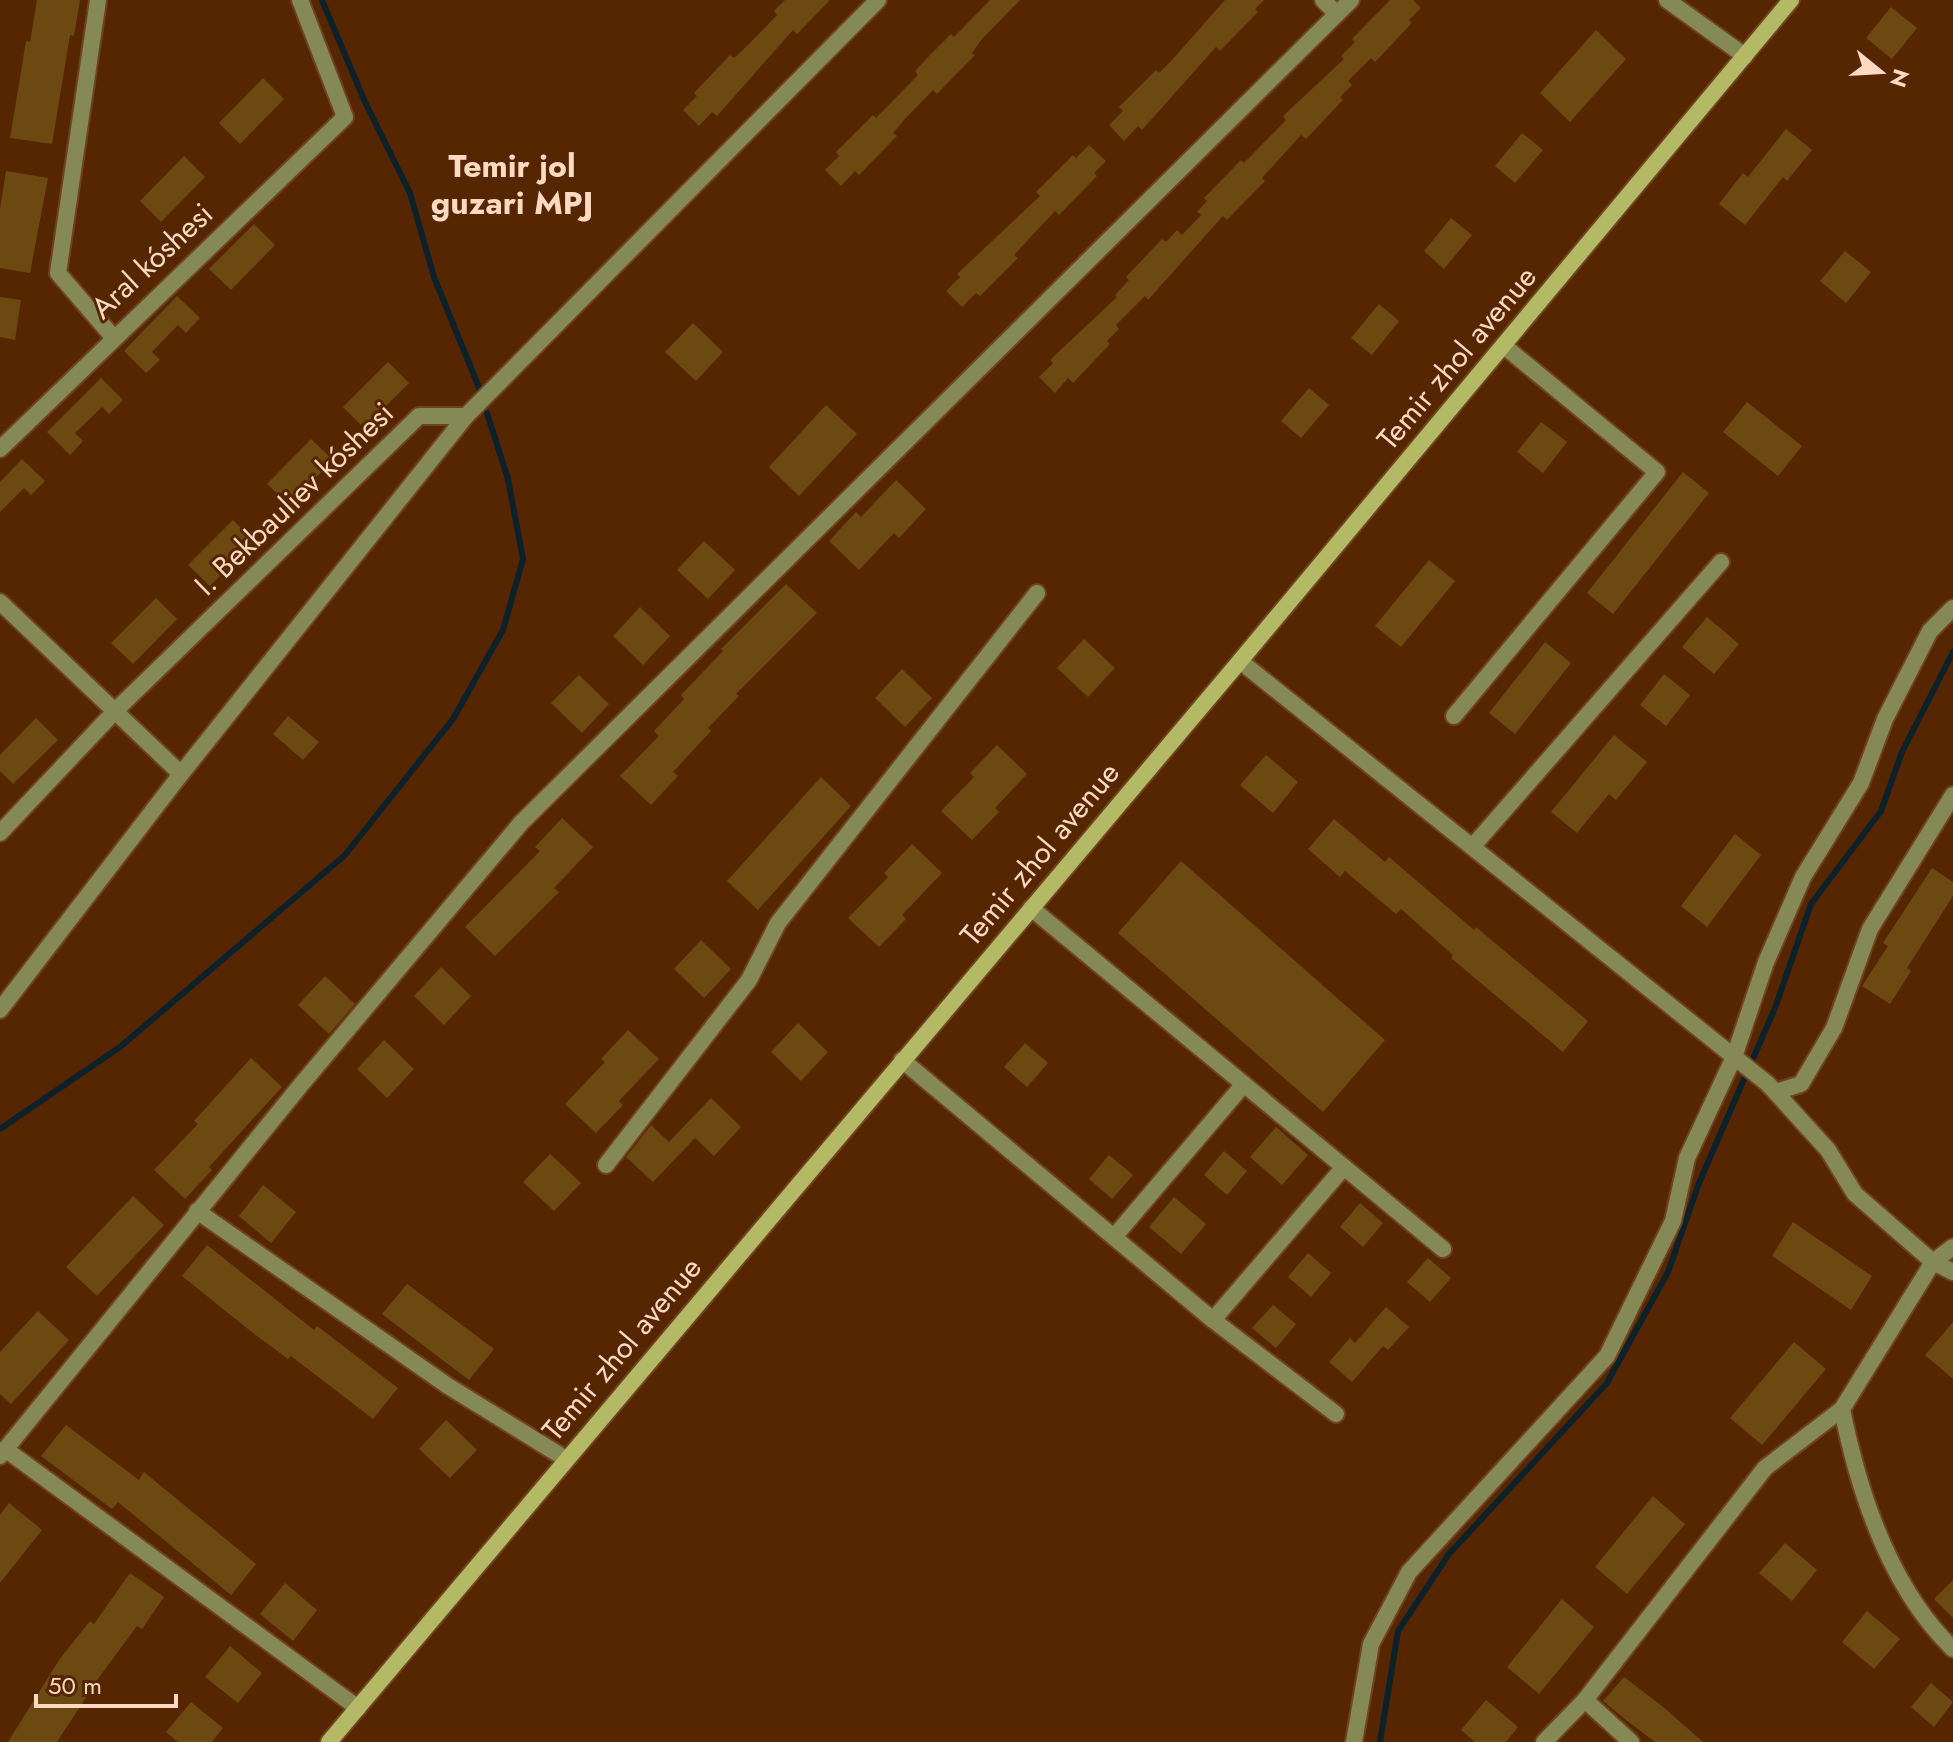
<svg xmlns="http://www.w3.org/2000/svg" width="1953" height="1742" viewBox="0 0 1953 1742" font-family="Jost,sans-serif">
  <style>
    .lines { fill: none; stroke-linecap: round; stroke-linejoin: round }
    .stream { stroke: #0d212b; stroke-width: 6 }
    .building { fill: #6d4912 }
    .street-casing { stroke: #70431f; stroke-width: 20 }
    .secondary-casing { stroke: #70431f; stroke-width: 20 }
    .street { stroke: #858956; stroke-width: 16 }
    .secondary { stroke: #b3b964; stroke-width: 16 }
    .labels { text-anchor: middle; stroke-width: 6; stroke-linejoin: round; paint-order: stroke }
    .street-label { font-size: 30px; fill: #ffd9c2; stroke: #552600 }
    .neighbourhood-label { font-size: 32px; font-weight: bold; fill: #ffd9c2; stroke: #552600 }
  </style>
  <rect width="100%" height="100%" fill="#552600"/>
  <g class="lines">
    <g class="stream">
      <path d="M322 0 365 102 410 193 434 277 480 390"/>
      <path d="M0 1129 120 1047 345 855 453 719 503 630 523 559 508 479 487 413"/>
      <path d="M1380 1742 1398 1631 1449 1554 1607 1383 1668 1272 1699 1183 1775 1008 1811 904 1881 811 1902 752 1953 652"/>
    </g>
  </g>
  <g class="building">
    <path d="M37 0H80L74 36 70 35 52 144 10 138 26 41 30 42Z"/>
    <path d="M785 0H830L797 34 793 30 717 116 712 112 699 126 683 110 697 96 694 93 730 55 734 58 747 46 777 15 774 11Z"/>
    <path d="M990 0H1020L982 39 972 53 975 55 937 94 933 90 904 120 893 133 897 136 859 175 855 171 841 186 825 170 839 156 836 152 873 115 876 118 918 75 915 71 928 57 951 34 954 37Z"/>
    <path d="M1225 0H1264L1255 9 1258 12 1220 51 1216 47 1142 130 1138 126 1124 141 1109 125 1123 111 1119 107 1156 70 1159 73 1172 60Z"/>
    <path d="M1390 0H1413L1421 8 1409 20 1412 23 1375 62 1371 58 1348 81 1352 85 1340 97 1343 100 1306 139 1301 135 1262 178 1265 181 1227 220 1223 216 1148 300 1145 296 1116 325 1119 329 1107 341 1110 344 1073 383 1068 378 1055 393 1039 377 1053 363 1050 360 1117 297 1115 295 1129 280 1126 277 1162 239 1166 242 1177 230 1182 235 1201 215 1197 212 1207 201 1204 198 1241 160 1244 163 1286 120 1283 116 1344 59 1341 56 1355 42 1352 39Z"/>
    <path d="M1891 7 1917 28 1892 59 1866 38Z"/>
    <path d="M1596 30 1626 59 1570 122 1540 93Z"/>
    <path d="M263 78 284 99 240 144 219 123Z"/>
    <path d="M1786 129 1812 150 1787 181 1783 177 1745 225 1719 204 1743 173 1748 177Z"/>
    <path d="M1522 133 1543 150 1515 183 1495 166Z"/>
    <path d="M1089 145 1106 161 1094 173 1097 176 1059 215 1055 211 1014 255 1018 258 980 296 976 293 962 307 946 291 960 277 957 274 1040 196 1036 192 1073 155 1076 158Z"/>
    <path d="M184 156 205 177 161 222 140 201Z"/>
    <path d="M6 171 48 178 30 273 0 268V209Z"/>
    <path d="M1451 218 1472 235 1444 269 1424 251Z"/>
    <path d="M254 224 275 245 231 290 209 269Z"/>
    <path d="M1845 251 1871 272 1846 303 1820 281Z"/>
    <path d="M177 296 200 318 186 333 178 325 152 352 160 360 146 373 124 351Z"/>
    <path d="M0 297 21 300 15 340 0 337Z"/>
    <path d="M1379 304 1399 321 1372 355 1351 338Z"/>
    <path d="M693 323 723 352 696 381 665 352Z"/>
    <path d="M388 362 409 383 364 428 343 407Z"/>
    <path d="M101 378 123 400 109 414 102 407 75 433 83 441 70 455 47 432Z"/>
    <path d="M1309 388 1329 405 1301 438 1281 421Z"/>
    <path d="M1747 402 1802 446 1778 476 1723 432Z"/>
    <path d="M826 405 857 434 799 496 769 467Z"/>
    <path d="M1541 422 1567 442 1543 473 1517 452Z"/>
    <path d="M311 439 333 460 289 505 267 484Z"/>
    <path d="M22 459 45 481 31 495 24 488 0 512V482Z"/>
    <path d="M1683 472 1709 493 1613 614 1587 593Z"/>
    <path d="M896 480 926 509 899 538 894 533 859 570 829 541 856 512 861 517Z"/>
    <path d="M233 520 254 541 210 586 188 565Z"/>
    <path d="M704 541 735 570 708 599 677 570Z"/>
    <path d="M1429 560 1455 581 1401 647 1375 626Z"/>
    <path d="M786 584 817 613 736 694 739 696 708 728 711 731 673 772 678 776 651 805 620 776 659 736 654 731 684 699 681 695 723 651 721 649Z"/>
    <path d="M156 598 177 619 133 664 111 643Z"/>
    <path d="M640 607 670 636 643 665 613 636Z"/>
    <path d="M1707 617 1739 644 1714 674 1682 647Z"/>
    <path d="M1084 639 1115 668 1088 697 1057 668Z"/>
    <path d="M1545 642 1571 663 1515 734 1489 713Z"/>
    <path d="M902 669 932 698 905 727 875 698Z"/>
    <path d="M1664 674 1690 695 1666 726 1640 705Z"/>
    <path d="M579 675 609 704 582 733 551 703Z"/>
    <path d="M288 716 319 742 303 760 273 734Z"/>
    <path d="M36 718 58 740 13 784 0 771V755Z"/>
    <path d="M1614 735 1647 762 1616 800 1609 794 1577 833 1551 812Z"/>
    <path d="M997 745 1027 774 995 808 999 812 972 840 941 811 974 777 970 773Z"/>
    <path d="M1266 755 1298 782 1273 813 1240 785Z"/>
    <path d="M821 777 851 806 758 910 727 881Z"/>
    <path d="M562 818 593 847 554 888 559 892 495 956 465 927 540 851 535 847Z"/>
    <path d="M1334 819 1385 862 1389 857 1474 930 1476 927 1588 1021 1563 1052 1451 958 1453 955 1401 909 1396 914 1345 871 1340 877 1308 849Z"/>
    <path d="M1735 834 1761 855 1707 927 1681 906Z"/>
    <path d="M912 844 942 873 902 915 906 919 879 947 848 918 888 877 884 873Z"/>
    <path d="M1181 861 1385 1040 1323 1112 1118 933Z"/>
    <path d="M1932 868 1953 882V896L1907 968 1911 971 1890 1004 1862 986 1888 946 1883 943Z"/>
    <path d="M701 940 731 969 704 998 674 969Z"/>
    <path d="M441 967 471 996 444 1025 414 996Z"/>
    <path d="M325 976 355 1004 329 1034 298 1005Z"/>
    <path d="M798 1023 828 1052 801 1081 771 1052Z"/>
    <path d="M628 1030 659 1059 619 1101 623 1105 596 1133 565 1104 605 1062 601 1059Z"/>
    <path d="M384 1040 414 1069 387 1098 357 1069Z"/>
    <path d="M1025 1043 1048 1063 1027 1087 1004 1067Z"/>
    <path d="M251 1058 282 1087 209 1167 212 1170 185 1199 154 1170 198 1124 194 1121Z"/>
    <path d="M711 1098 741 1127 714 1156 695 1138 653 1182 626 1157 651 1125 669 1142Z"/>
    <path d="M1276 1127 1308 1155 1282 1185 1250 1157Z"/>
    <path d="M1224 1151 1247 1171 1227 1195 1204 1175Z"/>
    <path d="M550 1154 581 1183 554 1211 523 1182Z"/>
    <path d="M1109 1155 1133 1175 1112 1199 1089 1179Z"/>
    <path d="M263 1185 296 1212 271 1243 239 1216Z"/>
    <path d="M133 1196 164 1225 97 1296 66 1267Z"/>
    <path d="M1174 1197 1206 1224 1181 1254 1149 1227Z"/>
    <path d="M1360 1203 1383 1223 1363 1247 1340 1227Z"/>
    <path d="M1793 1222 1872 1276 1851 1310 1772 1256Z"/>
    <path d="M207 1245 314 1330 317 1326 398 1388 373 1419 291 1356 288 1359 253 1333 182 1276Z"/>
    <path d="M1308 1253 1331 1273 1311 1297 1288 1277Z"/>
    <path d="M1428 1258 1451 1278 1430 1302 1407 1282Z"/>
    <path d="M407 1284 494 1349 469 1380 382 1314Z"/>
    <path d="M1273 1305 1296 1324 1276 1348 1252 1328Z"/>
    <path d="M1386 1307 1409 1327 1388 1350 1383 1346 1352 1382 1329 1362 1350 1338 1355 1343Z"/>
    <path d="M38 1311 69 1340 11 1404 0 1394V1352Z"/>
    <path d="M1953 1322V1379L1925 1355Z"/>
    <path d="M1794 1342 1826 1369 1762 1445 1730 1418Z"/>
    <path d="M446 1420 477 1450 450 1478 419 1449Z"/>
    <path d="M66 1425 139 1480 144 1472 256 1564 231 1595 118 1502 112 1509 41 1456Z"/>
    <path d="M1653 1496 1685 1524 1627 1594 1595 1567Z"/>
    <path d="M9 1503 42 1530 0 1583V1515Z"/>
    <path d="M1785 1543 1817 1570 1792 1601 1759 1573Z"/>
    <path d="M130 1573 164 1597 142 1629 137 1626 100 1676 57 1742H8L59 1660 90 1621 94 1624Z"/>
    <path d="M1953 1580V1618L1934 1599Z"/>
    <path d="M285 1583 317 1610 293 1641 260 1614Z"/>
    <path d="M1562 1599 1594 1627 1539 1694 1507 1667Z"/>
    <path d="M1867 1611 1900 1639 1874 1669 1842 1642Z"/>
    <path d="M230 1646 262 1673 238 1703 205 1677Z"/>
    <path d="M1624 1677 1662 1706 1703 1742H1655L1626 1720 1603 1701Z"/>
    <path d="M1931 1683 1953 1702 1934 1727 1911 1707Z"/>
    <path d="M1486 1700 1518 1727 1506 1742H1475L1461 1730Z"/>
    <path d="M191 1702 223 1728 212 1742H178L166 1732Z"/>
  </g>
  <g class="lines">
    <g class="street-casing">
      <g id="street">
        <path d="M98 0 58 273 113 337"/>
        <path d="M1323 0 1337 14"/>
        <path d="M1667 0 1745 56"/>
        <path d="M0 449 345 117 300 0"/>
        <path d="M0 602 181 774"/>
        <path d="M1240 661 1768 1084 1828 1150 1855 1194 1933 1262 1953 1272"/>
        <path d="M1454 716 1657 472 1504 346"/>
        <path d="M0 833 116 710 419 416H466"/>
        <path d="M1473 846 1721 562"/>
        <path d="M1031 908 1443 1249"/>
        <path d="M0 1010 181 774 466 416 878 0"/>
        <path d="M902 1060 1213 1320 1336 1414"/>
        <path d="M1776 1092 1801 1084 1834 1028 1870 929 1953 795"/>
        <path d="M606 1165 749 980 778 923 1037 593"/>
        <path d="M197 1211 448 1386 566 1459"/>
        <path d="M1114 1237 1244 1084"/>
        <path d="M1953 1247 1933 1262 1842 1409C1859 1494 1890 1588 1953 1649"/>
        <path d="M1213 1320 1344 1167"/>
        <path d="M5 1449 358 1708"/>
        <path d="M0 1456 300 1086 521 823 1351 0"/>
        <path d="M1585 1700 1631 1742"/>
        <path d="M1354 1742 1371 1644 1409 1572 1607 1356 1673 1221 1687 1158 1734 1057 1766 962 1803 877 1861 783 1885 719 1930 631 1953 608"/>
        <path d="M1544 1742 1585 1700 1765 1468 1842 1409"/>
      </g>
    </g>
    <g class="secondary-casing">
      <path id="secondary" d="M329 1742 1240 661 1791 0"/>
    </g>
    <use href="#street" class="street"/>
    <use href="#secondary" class="secondary"/>
  </g>
  <g class="labels">
    <g class="street-label">
      <text transform="translate(152 261) rotate(-43)" y="10">Aral kóshesi</text>
      <text transform="translate(1457 358) rotate(-50)" y="10">Temir zhol avenue</text>
      <text transform="translate(294 499) rotate(-44)" y="10">I. Bekbauliev kóshesi</text>
      <text transform="translate(1040 854) rotate(-50)" y="10">Temir zhol avenue</text>
      <text transform="translate(622 1349) rotate(-50)" y="10">Temir zhol avenue</text>
    </g>
    <g class="neighbourhood-label">
      <text x="512" y="177">Temir jol<tspan x="512" dy="37">guzari MPJ</tspan></text>
    </g>
  </g>
  <g transform="translate(1881 72) rotate(108)" stroke="#552600" stroke-width="6" paint-order="stroke">
  <path d="M0-6L14 30L0 20L-14 30Z" fill="#ffd9c2"/>
  <text y="-12" font-size="22" font-weight="bold" text-anchor="middle" fill="#ffd9c2">N</text>
  </g>
  <path d="M36 1694v12h140v-12" fill="none" stroke="#ffd9c2" stroke-width="4"/>
  <text x="48" y="1694" font-size="24" fill="#ffd9c2" stroke="#552600" stroke-width="6" paint-order="stroke">50 m</text>
</svg>
